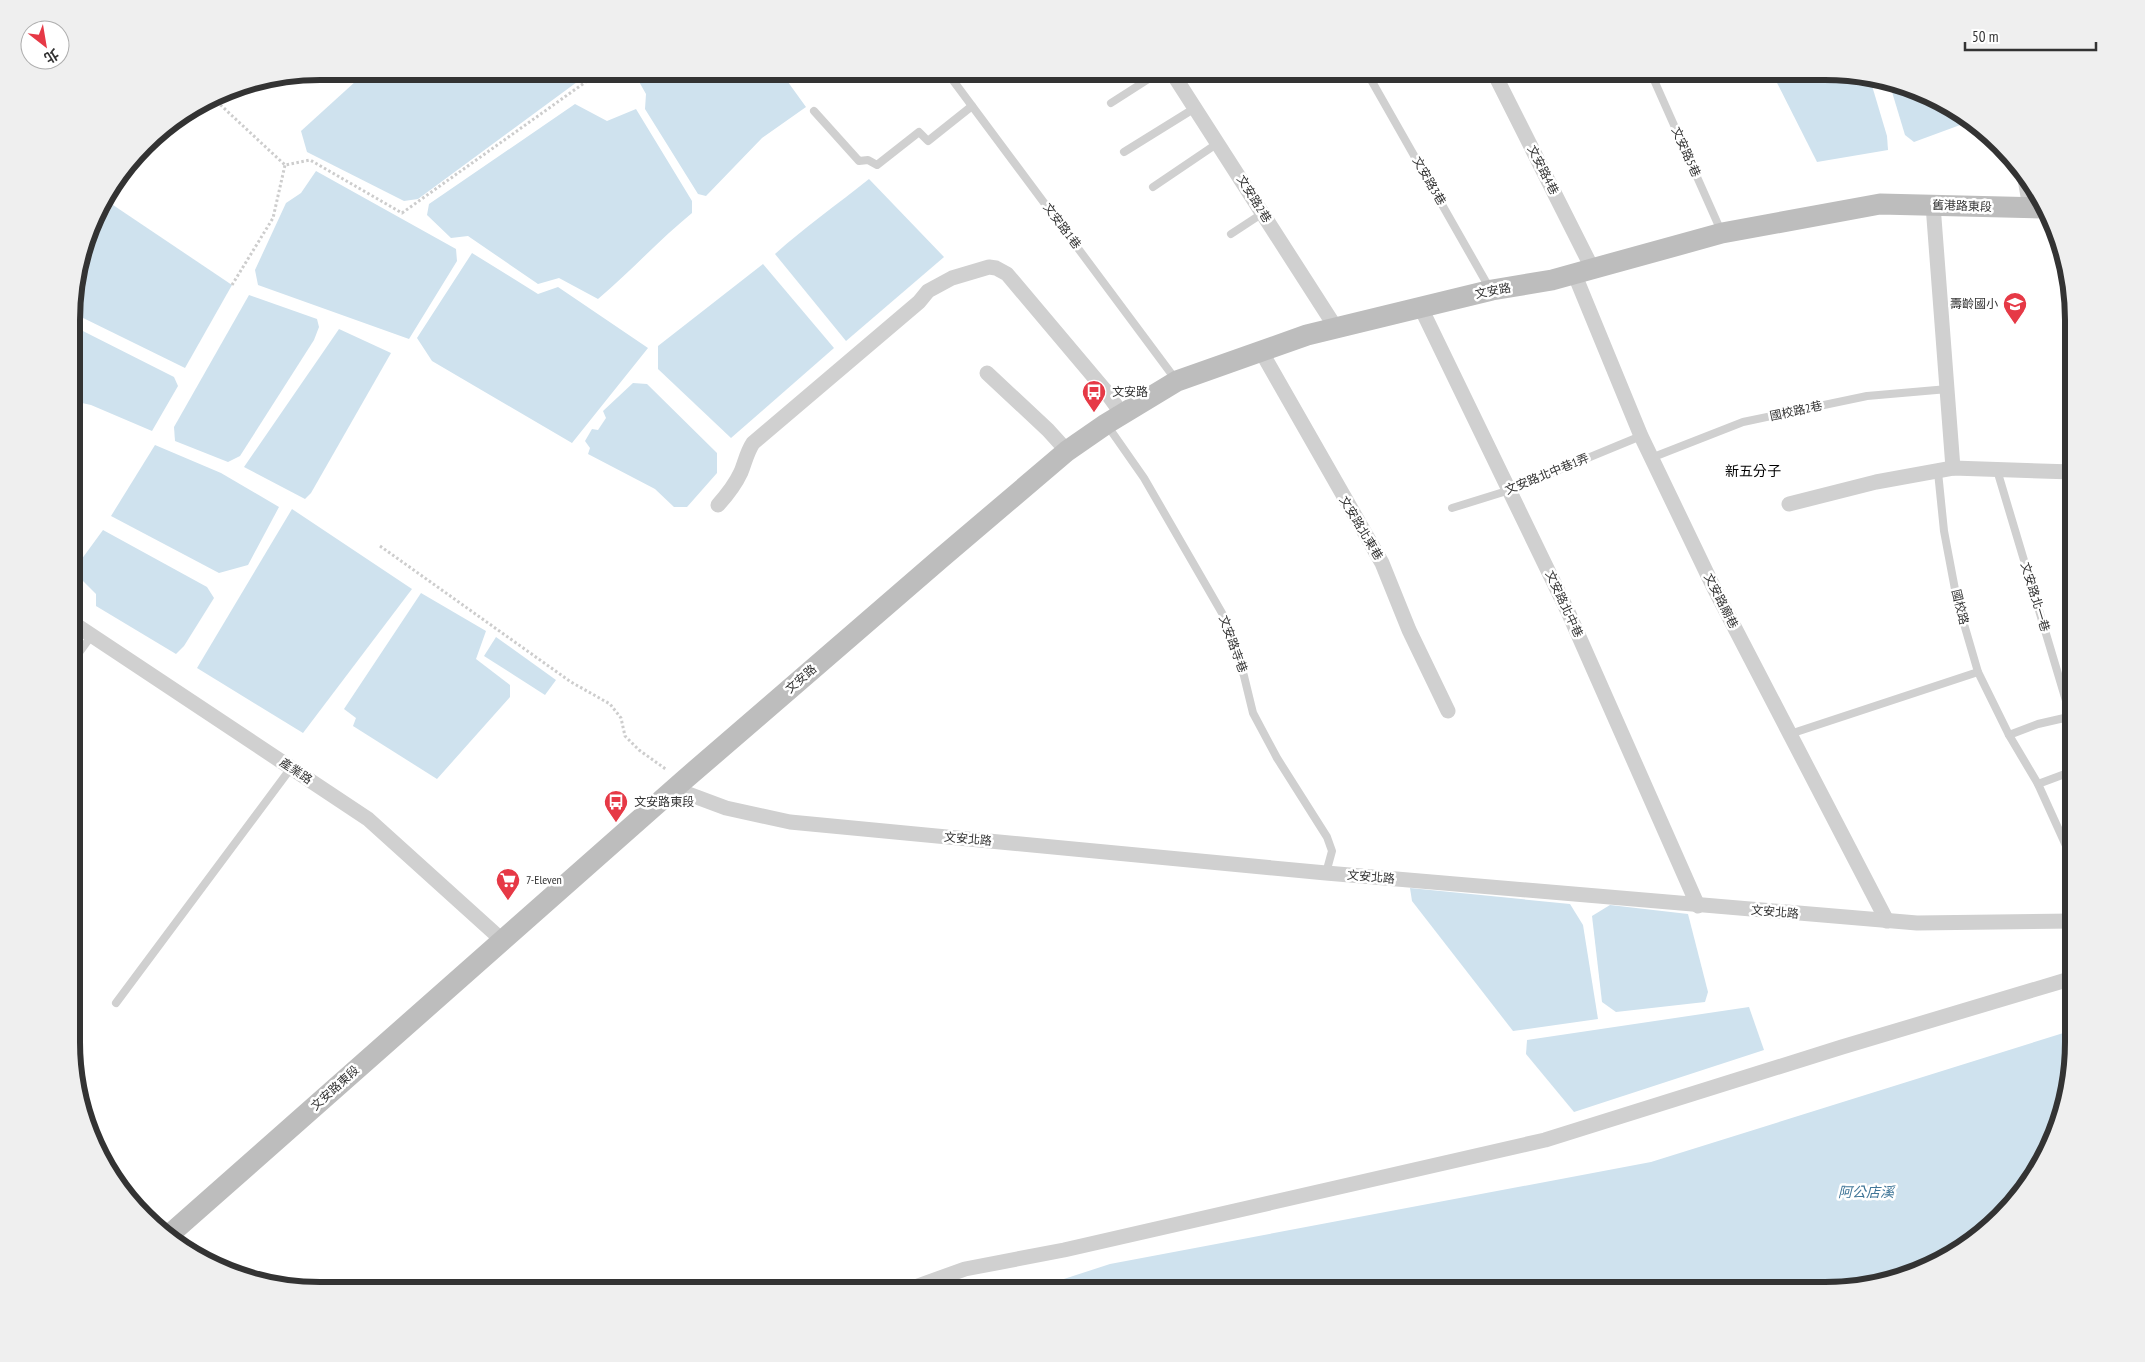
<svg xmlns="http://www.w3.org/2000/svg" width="2145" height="1362" viewBox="0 0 2145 1362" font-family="'PT Sans Narrow','Noto Sans TC',sans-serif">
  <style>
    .water { fill: #cfe2ee }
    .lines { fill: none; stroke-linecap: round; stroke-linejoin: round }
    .path { stroke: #cdcdcd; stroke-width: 3; stroke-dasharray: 2.5 2.5; stroke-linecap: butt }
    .lane { stroke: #d0d0d0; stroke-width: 8 }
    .street { stroke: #d0d0d0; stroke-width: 15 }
    .secondary { stroke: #bdbdbd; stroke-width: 21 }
    .labels { text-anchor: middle; stroke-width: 5; stroke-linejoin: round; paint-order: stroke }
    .street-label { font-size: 12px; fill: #333; stroke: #fff }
    .poi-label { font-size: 12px; fill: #333; stroke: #fff; text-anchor: start }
    .neighbourhood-label { font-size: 14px; fill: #000; stroke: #fff }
    .water-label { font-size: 14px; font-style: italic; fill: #3f7597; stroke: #fff }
    .rim { fill: none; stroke: #333; stroke-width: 6 }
  </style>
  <rect width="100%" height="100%" fill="#fff"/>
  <g class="water">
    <path d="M367 71H592L418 199 404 201 307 152 301 131Z"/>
    <path d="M633 71H780L806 107 762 138 706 196 698 194 645 109 646 94Z"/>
    <path d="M1771 71H1825L1870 79 1887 136 1888 150 1817 162Z"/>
    <path d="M1889 82C1914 86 1953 104 1971 121L1914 142 1905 135Z"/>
    <path d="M575 104 607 121 636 109 692 201V213C659 240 631 271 598 299L559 278 538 284 468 236 451 238 427 215 429 204Z"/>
    <path d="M316 171 456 249 457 261 409 339 258 285 255 270 286 203 301 193Z"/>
    <path d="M869 179 944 257 846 341 775 254C805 227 838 204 869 179Z"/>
    <path d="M113 205 232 285 185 368 73 313V288L82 259Z"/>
    <path d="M472 253 538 294 558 287 648 348 572 443 432 361 417 338Z"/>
    <path d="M763 264 834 348 731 438 658 369V346Z"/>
    <path d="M249 295 317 319 319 327 314 340 240 456 228 462 175 441 174 427Z"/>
    <path d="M73 326 174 377 178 386 152 431 91 405 73 401Z"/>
    <path d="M339 329 391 353 311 493 305 499 244 467Z"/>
    <path d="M633 383 647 384 717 453V473L687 507H674L655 489 588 454 590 448 585 441 592 429 598 430 606 418 603 411Z"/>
    <path d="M155 445 221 473 279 507 248 565 219 573 111 516Z"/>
    <path d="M292 509 412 589 303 733 197 668Z"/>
    <path d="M103 530 207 587 214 598 184 646 176 654 96 606V594L73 571Z"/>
    <path d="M421 593 486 631 476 659 510 685V697L437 779 353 726 356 718 344 709Z"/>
    <path d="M496 637 556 680 545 695 484 656Z"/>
    <path d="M1410 888 1570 904 1583 925 1598 1019 1513 1031 1412 901Z"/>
    <path d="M1610 905 1688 914 1708 992 1705 1002 1616 1012 1602 1002 1592 916Z"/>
    <path d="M1749 1007 1764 1050 1574 1112 1526 1054 1527 1040Z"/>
    <path d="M2073 1030V1058L2061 1121 2032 1180 1989 1229 1949 1258 1889 1282 1841 1290 1027 1291 1110 1264 1651 1162Z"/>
  </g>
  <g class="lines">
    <g class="path">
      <path d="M213 98 285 165 310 160 402 213 601 71"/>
      <path d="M232 285 273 218 285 165"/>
      <path d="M380 546 571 682 610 704 621 718 625 736 639 750 667 770"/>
    </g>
    <g class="lane">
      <path d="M946 71 1176 380"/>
      <path d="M1366 71 1490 289"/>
      <path d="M1650 71 1721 231"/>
      <path d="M1111 103 1161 71"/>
      <path d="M814 111 859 161 868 160 877 165 919 132 928 141 972 106"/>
      <path d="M1124 152 1195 108"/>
      <path d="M1153 187 1218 143"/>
      <path d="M1231 234 1263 213"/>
      <path d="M1107 425 1144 478 1222 613 1230 630 1244 676 1253 713 1277 758 1327 837 1332 851 1326 873"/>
      <path d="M1651 458 1743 422 1867 396 1948 389"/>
      <path d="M1997 470 2073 724"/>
      <path d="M1938 472 1944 531 1957 600 1978 672 2009 735 2038 724 2073 716"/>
      <path d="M1452 508 1510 490 1641 436"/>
      <path d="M73 661 92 635"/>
      <path d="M1790 734 1978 672"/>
      <path d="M2009 735 2038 784 2073 861"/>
      <path d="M2038 784 2073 771"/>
      <path d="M116 1003 291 768"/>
    </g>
    <g class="street">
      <path d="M1171 71 1336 328"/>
      <path d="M1493 71 1592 268"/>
      <path d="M2024 173 2030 208"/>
      <path d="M1933 205 1953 468"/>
      <path d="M1574 273 1641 436 1713 586 1887 921"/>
      <path d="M1421 308 1569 614 1698 906"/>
      <path d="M1261 351 1382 563 1409 630 1448 711"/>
      <path d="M987 373 1048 430 1067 451"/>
      <path d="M1789 504 1876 482 1953 468 2073 472"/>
      <path d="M718 505C727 495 735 485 741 472 745 462 747 452 753 443L919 302 928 291 952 278 989 267 996 268 1007 274 1104 389 1122 414"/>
      <path d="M73 623 368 819 502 940"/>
      <path d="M675 789 726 808 790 822 1326 873 1917 923 2073 921"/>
      <path d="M904 1291 965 1269 1064 1250 1545 1140 1842 1047 2073 978"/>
    </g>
    <path class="secondary" d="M169 1235 683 781 940 559 1067 451 1106 424 1177 381 1307 335 1492 290 1552 280 1722 233 1880 204 2045 208"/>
  </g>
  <defs>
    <g id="school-pin" transform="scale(1.25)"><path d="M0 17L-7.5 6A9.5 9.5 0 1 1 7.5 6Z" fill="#e63946" stroke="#fff"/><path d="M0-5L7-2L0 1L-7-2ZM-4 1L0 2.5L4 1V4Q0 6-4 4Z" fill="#fff"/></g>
    <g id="bus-pin" transform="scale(1.25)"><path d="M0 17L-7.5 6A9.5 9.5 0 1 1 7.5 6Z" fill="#e63946" stroke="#fff"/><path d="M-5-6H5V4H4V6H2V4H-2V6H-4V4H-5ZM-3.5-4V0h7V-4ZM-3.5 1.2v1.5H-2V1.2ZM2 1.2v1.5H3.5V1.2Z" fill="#fff"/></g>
    <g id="supermarket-pin" transform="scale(1.25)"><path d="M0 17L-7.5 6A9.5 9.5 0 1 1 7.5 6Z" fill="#e63946" stroke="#fff"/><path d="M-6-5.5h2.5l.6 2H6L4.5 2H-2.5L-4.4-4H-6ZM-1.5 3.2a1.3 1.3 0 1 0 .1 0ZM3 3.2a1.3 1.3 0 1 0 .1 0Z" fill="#fff"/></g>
  </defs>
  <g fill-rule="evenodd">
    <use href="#school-pin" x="2015" y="304"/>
    <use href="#bus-pin" x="1094" y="392"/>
    <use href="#bus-pin" x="616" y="802"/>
    <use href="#supermarket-pin" x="508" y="880"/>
  </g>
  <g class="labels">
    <g class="street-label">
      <text transform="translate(1686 152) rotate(66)" y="4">文安路5巷</text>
      <text transform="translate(1543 170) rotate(63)" y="4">文安路4巷</text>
      <text transform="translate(1429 181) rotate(60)" y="4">文安路3巷</text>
      <text transform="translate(1254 199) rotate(58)" y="4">文安路2巷</text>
      <text transform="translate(1962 206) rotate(2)" y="4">舊港路東段</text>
      <text transform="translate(1062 226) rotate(53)" y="4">文安路1巷</text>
      <text transform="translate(1493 291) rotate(-11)" y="4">文安路</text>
      <text transform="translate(1796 411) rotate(-12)" y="4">國校路2巷</text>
      <text transform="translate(1547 474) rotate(-22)" y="4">文安路北中巷1弄</text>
      <text transform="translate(1361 528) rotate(59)" y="4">文安路北東巷</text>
      <text transform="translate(2035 597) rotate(73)" y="4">文安路北一巷</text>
      <text transform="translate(1721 601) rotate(63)" y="4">文安路廟巷</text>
      <text transform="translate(1564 604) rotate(65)" y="4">文安路北中巷</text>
      <text transform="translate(1960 607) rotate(76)" y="4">國校路</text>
      <text transform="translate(1233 644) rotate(70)" y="4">文安路寺巷</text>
      <text transform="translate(801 679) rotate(-41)" y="4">文安路</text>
      <text transform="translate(296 771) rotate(34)" y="4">產業路</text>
      <text transform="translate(968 839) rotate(5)" y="4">文安北路</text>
      <text transform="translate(1371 877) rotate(5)" y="4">文安北路</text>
      <text transform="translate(1775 912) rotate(5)" y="4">文安北路</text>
      <text transform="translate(335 1088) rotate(-42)" y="4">文安路東段</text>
    </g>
    <g class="poi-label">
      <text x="1998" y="308" text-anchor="end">壽齡國小</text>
      <text x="1112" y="396">文安路</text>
      <text x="634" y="806">文安路東段</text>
      <text x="526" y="884">7-Eleven</text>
    </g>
    <g class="neighbourhood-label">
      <text x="1753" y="476">新五分子</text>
    </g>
    <g class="water-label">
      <text x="1866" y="1197">阿公店溪</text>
    </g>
  </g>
  <path d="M0 0H2145V1362H0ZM320 80H1825A240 240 0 0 1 2065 320V1042A240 240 0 0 1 1825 1282H320A240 240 0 0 1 80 1042V320A240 240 0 0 1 320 80Z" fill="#efefef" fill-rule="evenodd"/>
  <path class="rim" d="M320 80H1825A240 240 0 0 1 2065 320V1042A240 240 0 0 1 1825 1282H320A240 240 0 0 1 80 1042V320A240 240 0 0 1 320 80Z"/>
  <g transform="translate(45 45) rotate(149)"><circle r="24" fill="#ffffff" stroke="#adadad"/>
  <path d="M0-4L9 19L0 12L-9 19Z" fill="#e63946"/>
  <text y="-8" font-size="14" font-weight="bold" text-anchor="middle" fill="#333333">北</text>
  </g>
  <path d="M1965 42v8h131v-8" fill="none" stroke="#333333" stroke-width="2.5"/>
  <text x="1972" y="42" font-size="15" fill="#333333" stroke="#ffffff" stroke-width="4" paint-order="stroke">50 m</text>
</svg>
